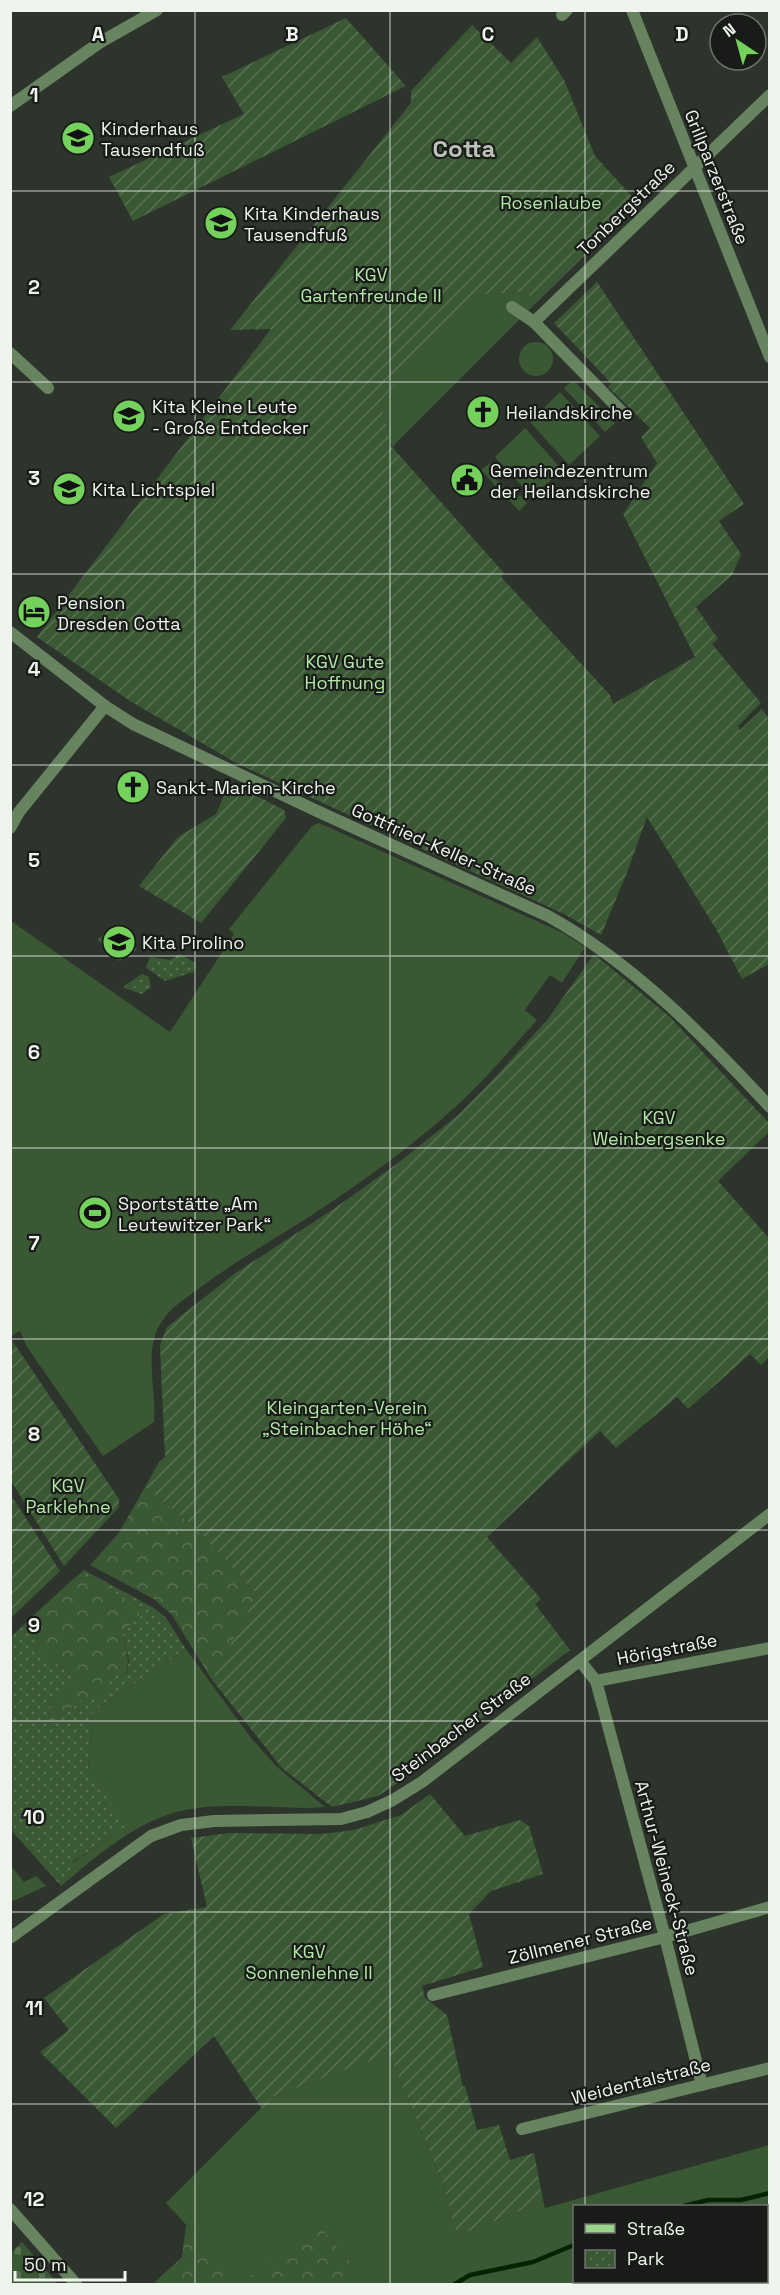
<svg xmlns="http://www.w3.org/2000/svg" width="780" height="2295" font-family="'Space Grotesk',sans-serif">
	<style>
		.grass { fill: #3b5835 }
		.forest { fill: url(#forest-crowns) }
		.cemetery { fill: url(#cemetery-stones) }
		.park { fill: url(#park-dots) }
		.garden { fill: url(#garden-furrows) }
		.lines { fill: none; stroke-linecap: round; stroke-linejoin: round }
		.stream { stroke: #042400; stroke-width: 4.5 }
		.street { stroke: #678360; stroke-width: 12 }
		.primary { stroke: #99d48b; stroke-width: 15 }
		.grid { fill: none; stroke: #eff4ee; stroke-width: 1.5; stroke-opacity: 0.55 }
		.labels { text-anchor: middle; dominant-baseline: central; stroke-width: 4.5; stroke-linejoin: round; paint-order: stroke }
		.poi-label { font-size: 18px; fill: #eff4ee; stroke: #181b17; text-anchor: start }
		.street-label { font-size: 18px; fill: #eff4ee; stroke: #181b17 }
		.park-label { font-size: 18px; fill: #b2e9a5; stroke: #181b17 }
		.district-label { font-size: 24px; font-weight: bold; fill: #bbc3b9; stroke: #181b17 }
		.grid-label { font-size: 20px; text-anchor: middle; font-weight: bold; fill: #eff4ee; stroke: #181b17; stroke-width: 4.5; stroke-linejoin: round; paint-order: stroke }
	</style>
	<defs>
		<pattern id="forest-crowns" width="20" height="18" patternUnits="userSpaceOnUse" patternTransform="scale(1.5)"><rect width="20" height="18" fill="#3b5835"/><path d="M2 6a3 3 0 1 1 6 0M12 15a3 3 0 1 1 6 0" fill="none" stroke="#587153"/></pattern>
		<pattern id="cemetery-stones" width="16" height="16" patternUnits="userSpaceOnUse" patternTransform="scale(1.5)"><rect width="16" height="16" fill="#3b5835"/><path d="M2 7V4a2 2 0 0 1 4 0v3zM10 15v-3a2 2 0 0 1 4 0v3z" fill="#587153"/></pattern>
		<pattern id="park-dots" width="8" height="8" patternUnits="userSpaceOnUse" patternTransform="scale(1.5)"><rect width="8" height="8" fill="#3b5835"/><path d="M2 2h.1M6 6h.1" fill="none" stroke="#587153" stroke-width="1.8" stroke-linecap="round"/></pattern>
		<pattern id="garden-furrows" width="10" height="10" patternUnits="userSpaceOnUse" patternTransform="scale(1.5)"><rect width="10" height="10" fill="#3b5835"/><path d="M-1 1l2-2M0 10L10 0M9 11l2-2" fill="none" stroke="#587153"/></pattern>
	</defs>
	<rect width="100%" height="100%" fill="#2d342c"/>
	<g class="grass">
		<path d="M523,292L538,301L392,447L381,401L448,323L484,294Z"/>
		<circle cx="536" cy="359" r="17"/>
		<path d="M571,382L576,383L615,423L605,432L564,388Z"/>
		<path d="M560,392L600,436L569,465L530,422Z"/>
		<path d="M525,428L562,470L532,497L495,457Z"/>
		<path d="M490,463L497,469L493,476L514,498L520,495L527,503L519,511L481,470Z"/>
		<path d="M319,823L563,933L585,947L562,983L550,975L526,1008L525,1010L537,1020C513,1047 489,1075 463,1100C422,1138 376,1172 330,1203C286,1233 239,1258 197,1290C185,1299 171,1307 163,1320C142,1347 157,1390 154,1422L103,1456L27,1347L20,1331L11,1336V921L170,1032L234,934L229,929L312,826Z"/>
		<path d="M186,1649L251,1738L276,1766L325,1807L309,1808C267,1808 211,1801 170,1814C136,1825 107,1848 80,1870L73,1863L125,1826L88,1769L93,1711Z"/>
		<path d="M11,1866L24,1882L36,1876L46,1886L11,1902Z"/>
		<path d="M389,2054L443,2183L457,2236L535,2205L543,2200L545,2208L769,2145V2238L767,2239L766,2206H574V2282H610L601,2284H369L318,2224L241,2284L166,2203L272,2097Z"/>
	</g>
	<g class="forest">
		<path d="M145,1487L195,1527L257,1594L212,1680L172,1615L154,1599L90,1565L118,1534Z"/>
		<path d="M95,1576L143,1615L122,1633C132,1673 131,1669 104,1700L84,1699L48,1725L52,1702L71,1674L38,1651L36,1613L70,1582Z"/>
		<path d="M318,2224L369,2284H153L182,2257L186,2225L241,2283Z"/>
	</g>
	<path class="cemetery" d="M22,2242L58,2284H11V2253Z"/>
	<g class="park">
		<path d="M108,930L137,949L136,950L119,961L98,940Z"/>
		<path d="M180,954L195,963L196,967L193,972L165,981L146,968L150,957L170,960Z"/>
		<path d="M142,974L149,977L151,987L142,994L124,988V986Z"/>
		<path d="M84,1570L154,1608L166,1618L186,1649L93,1711L88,1769L126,1826L73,1862L80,1870L61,1886L11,1830V1637L36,1613L38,1651L71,1674L74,1682L52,1702L48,1725L84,1699H104L112,1674L127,1673L129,1660L122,1633L142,1615L95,1576L70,1582Z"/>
	</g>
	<g class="garden">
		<path d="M346,18L406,86L133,221L109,177L244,114L222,77Z"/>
		<path d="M472,25L511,63L537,37L564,80L595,156L638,203L538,301L523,292L484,294L448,323L381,401L392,447L504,573L501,577L610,695L613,704L695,657L623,514L657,463L641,437L650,428L608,387L611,383L554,323L597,282L744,504L719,521L741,554L732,575L696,607L718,639L712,644L761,703L738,726L740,730L762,709L769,719L770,771L767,773L770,776L769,964L742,979L716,929L647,817L626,875L601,935L564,914L238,764L130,701L37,637L271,329L230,330L411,103V91Z"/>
		<path d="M230,782L284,810L286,818L201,923L139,886L178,837L216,814Z"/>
		<path d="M594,954L670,1017L769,1123V1132L718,1181L769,1238V1357L761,1365L750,1354L688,1409L677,1397L616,1448L600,1431L487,1537L541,1599L535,1604L570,1650L395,1785L378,1796L332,1807L282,1768L212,1680L257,1594L195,1527L145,1487L159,1462L165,1457L160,1345L167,1327L234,1274L335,1208L398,1163L458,1115L489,1084L547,1020Z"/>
		<path d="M11,1339L119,1499V1507L64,1566L11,1481Z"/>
		<path d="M11,1495L60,1571L11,1618H10Z"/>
		<path d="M430,1794L465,1836L520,1820L529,1826L543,1874L491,1891L469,1914L483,1967L422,1986L425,1998L447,2015L463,2087L465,2086L477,2130L499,2125L510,2160L534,2153L543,2200L535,2205L457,2236L443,2183L389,2054L272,2097L262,2109L214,2036L116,2128L40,2052L69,2030L44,1998L164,1914L207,1907L191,1838L229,1833L322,1834L354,1830L401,1815Z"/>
	</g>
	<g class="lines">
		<g class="stream">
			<path d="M684,2206L708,2200H741L770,2193"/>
			<path d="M455,2284L470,2275L533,2262L574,2245"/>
		</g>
		<g class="street">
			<path d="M632,10L770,357"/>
			<path d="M562,15L567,10"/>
			<path d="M10,106L99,43L157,10"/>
			<path d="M512,307L534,322L625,415"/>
			<path d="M534,322L770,95"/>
			<path d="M10,353L48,388"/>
			<path d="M10,632L105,706L133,724L317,811L548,916C633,963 704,1036 770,1107"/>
			<path d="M10,828L19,812L105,706"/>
			<path d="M580,1661L596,1681L770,1648"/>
			<path d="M596,1681L665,1937L702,2085"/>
			<path d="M10,1938L151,1836L181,1825L214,1821L341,1819L367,1812L393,1800L422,1782L770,1514"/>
			<path d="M433,1995L665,1937L770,1907"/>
			<path d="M522,2129L770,2068"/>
			<path d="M10,2209L76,2284"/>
		</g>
		<g class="primary">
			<path d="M766,2253H770"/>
			<path d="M650,2284L660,2282"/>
			<path d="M762,2284L770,2283"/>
		</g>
	</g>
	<path class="grid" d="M195,10V2284M390,10V2284M585,10V2206M10,191H770M10,382H770M10,574H770M10,765H770M10,956H770M10,1148H770M10,1339H770M10,1530H770M10,1721H770M10,1912H770M10,2104H770M585,2282V2284"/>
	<defs>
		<symbol id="school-disc" viewBox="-11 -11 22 22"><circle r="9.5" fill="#74d25c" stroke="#181b17"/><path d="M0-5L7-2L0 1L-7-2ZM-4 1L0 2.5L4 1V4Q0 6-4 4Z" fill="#111"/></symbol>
		<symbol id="church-disc" viewBox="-11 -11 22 22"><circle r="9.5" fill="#74d25c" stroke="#181b17"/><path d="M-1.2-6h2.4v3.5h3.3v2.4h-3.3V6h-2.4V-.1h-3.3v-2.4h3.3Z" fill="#111"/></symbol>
		<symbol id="civic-disc" viewBox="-11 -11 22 22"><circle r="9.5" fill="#74d25c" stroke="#181b17"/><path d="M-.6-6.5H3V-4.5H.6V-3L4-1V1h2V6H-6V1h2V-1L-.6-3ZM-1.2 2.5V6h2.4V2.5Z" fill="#111"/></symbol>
		<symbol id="hotel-disc" viewBox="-11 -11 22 22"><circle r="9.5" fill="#74d25c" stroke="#181b17"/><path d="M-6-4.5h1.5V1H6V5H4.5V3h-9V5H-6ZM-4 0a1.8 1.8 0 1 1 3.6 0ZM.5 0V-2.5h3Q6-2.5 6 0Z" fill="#111"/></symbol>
		<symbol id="stadium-disc" viewBox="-11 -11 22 22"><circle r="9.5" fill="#74d25c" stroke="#181b17"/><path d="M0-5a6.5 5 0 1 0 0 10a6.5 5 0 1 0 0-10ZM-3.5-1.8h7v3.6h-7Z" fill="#111"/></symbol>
	</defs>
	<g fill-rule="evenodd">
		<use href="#school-disc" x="59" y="119" width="38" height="38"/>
		<use href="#school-disc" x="202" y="204" width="38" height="38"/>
		<use href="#church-disc" x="464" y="393" width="38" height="38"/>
		<use href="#school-disc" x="110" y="397" width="38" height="38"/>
		<use href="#civic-disc" x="448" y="461" width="38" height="38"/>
		<use href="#school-disc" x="50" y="470" width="38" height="38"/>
		<use href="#hotel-disc" x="15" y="593" width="38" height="38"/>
		<use href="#church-disc" x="114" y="768" width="38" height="38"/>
		<use href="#school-disc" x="100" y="923" width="38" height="38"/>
		<use href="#stadium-disc" x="76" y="1194" width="38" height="38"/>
	</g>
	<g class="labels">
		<g class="poi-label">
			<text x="101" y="128">Kinderhaus<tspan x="101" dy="21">Tausendfuß</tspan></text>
			<text x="244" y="213">Kita Kinderhaus<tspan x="244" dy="21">Tausendfuß</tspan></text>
			<text x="152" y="406">Kita Kleine Leute<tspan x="152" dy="21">- Große Entdecker</tspan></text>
			<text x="506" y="412">Heilandskirche</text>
			<text x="490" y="470">Gemeindezentrum<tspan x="490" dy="21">der Heilandskirche</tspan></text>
			<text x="92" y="489">Kita Lichtspiel</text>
			<text x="57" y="602">Pension<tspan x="57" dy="21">Dresden Cotta</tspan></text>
			<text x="156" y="787">Sankt-Marien-Kirche</text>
			<text x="142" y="942">Kita Pirolino</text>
			<text x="118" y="1203">Sportstätte „Am<tspan x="118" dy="21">Leutewitzer Park“</tspan></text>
		</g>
		<g class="street-label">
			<text transform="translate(717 177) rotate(68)">Grillparzerstraße</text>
			<text transform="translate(626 208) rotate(-44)">Tonbergstraße</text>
			<text transform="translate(444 849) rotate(24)">Gottfried-Keller-Straße</text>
			<text transform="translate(667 1649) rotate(-11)">Hörigstraße</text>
			<text transform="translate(461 1727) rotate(-37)">Steinbacher Straße</text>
			<text transform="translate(667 1878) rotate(75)">Arthur-Weineck-Straße</text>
			<text transform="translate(580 1940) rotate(-14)">Zöllmener Straße</text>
			<text transform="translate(641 2081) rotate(-14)">Weidentalstraße</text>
		</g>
		<g class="park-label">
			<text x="551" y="202">Rosenlaube</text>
			<text x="371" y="274">KGV<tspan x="371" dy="21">Gartenfreunde II</tspan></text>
			<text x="345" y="661">KGV Gute<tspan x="345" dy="21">Hoffnung</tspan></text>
			<text x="659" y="1117">KGV<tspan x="659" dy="21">Weinbergsenke</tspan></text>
			<text x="347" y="1407">Kleingarten-Verein<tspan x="347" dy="21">„Steinbacher Höhe“</tspan></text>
			<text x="68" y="1485">KGV<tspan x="68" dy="21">Parklehne</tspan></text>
			<text x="309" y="1951">KGV<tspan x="309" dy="21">Sonnenlehne II</tspan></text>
		</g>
		<g class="district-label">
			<text x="464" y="148">Cotta</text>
		</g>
	</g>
	<g class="grid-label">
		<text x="98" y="41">A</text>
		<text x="292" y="41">B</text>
		<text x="488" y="41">C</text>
		<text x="682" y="41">D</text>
		<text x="34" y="102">1</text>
		<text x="34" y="294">2</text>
		<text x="34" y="485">3</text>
		<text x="34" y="676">4</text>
		<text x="34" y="867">5</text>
		<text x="34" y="1059">6</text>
		<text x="34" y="1250">7</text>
		<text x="34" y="1441">8</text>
		<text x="34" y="1632">9</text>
		<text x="34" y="1824">10</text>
		<text x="34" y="2015">11</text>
		<text x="34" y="2206">12</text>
	</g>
	<rect width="780" height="2295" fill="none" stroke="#eff4ee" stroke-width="24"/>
	<rect x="573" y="2205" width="195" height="78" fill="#181b17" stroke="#6e726d" stroke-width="1.5"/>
	<rect x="585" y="2224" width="30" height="9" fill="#99d48b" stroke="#6e726d" stroke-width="1.5"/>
	<text x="627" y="2235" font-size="18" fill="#eff4ee">Straße</text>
	<rect x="585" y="2250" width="30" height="18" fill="url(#park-dots)" stroke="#6e726d" stroke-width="1.5"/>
	<text x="627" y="2265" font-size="18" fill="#eff4ee">Park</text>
	<g transform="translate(738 42) rotate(324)"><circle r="28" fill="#181b17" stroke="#6e726d" stroke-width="1.5"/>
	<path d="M0-4.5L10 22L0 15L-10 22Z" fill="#74d25c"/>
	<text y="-9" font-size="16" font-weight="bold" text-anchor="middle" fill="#eff4ee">N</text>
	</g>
	<path d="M15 2271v9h110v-9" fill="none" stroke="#eff4ee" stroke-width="3"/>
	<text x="24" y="2271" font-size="18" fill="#eff4ee" stroke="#181b17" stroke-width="4.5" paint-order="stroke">50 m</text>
</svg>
